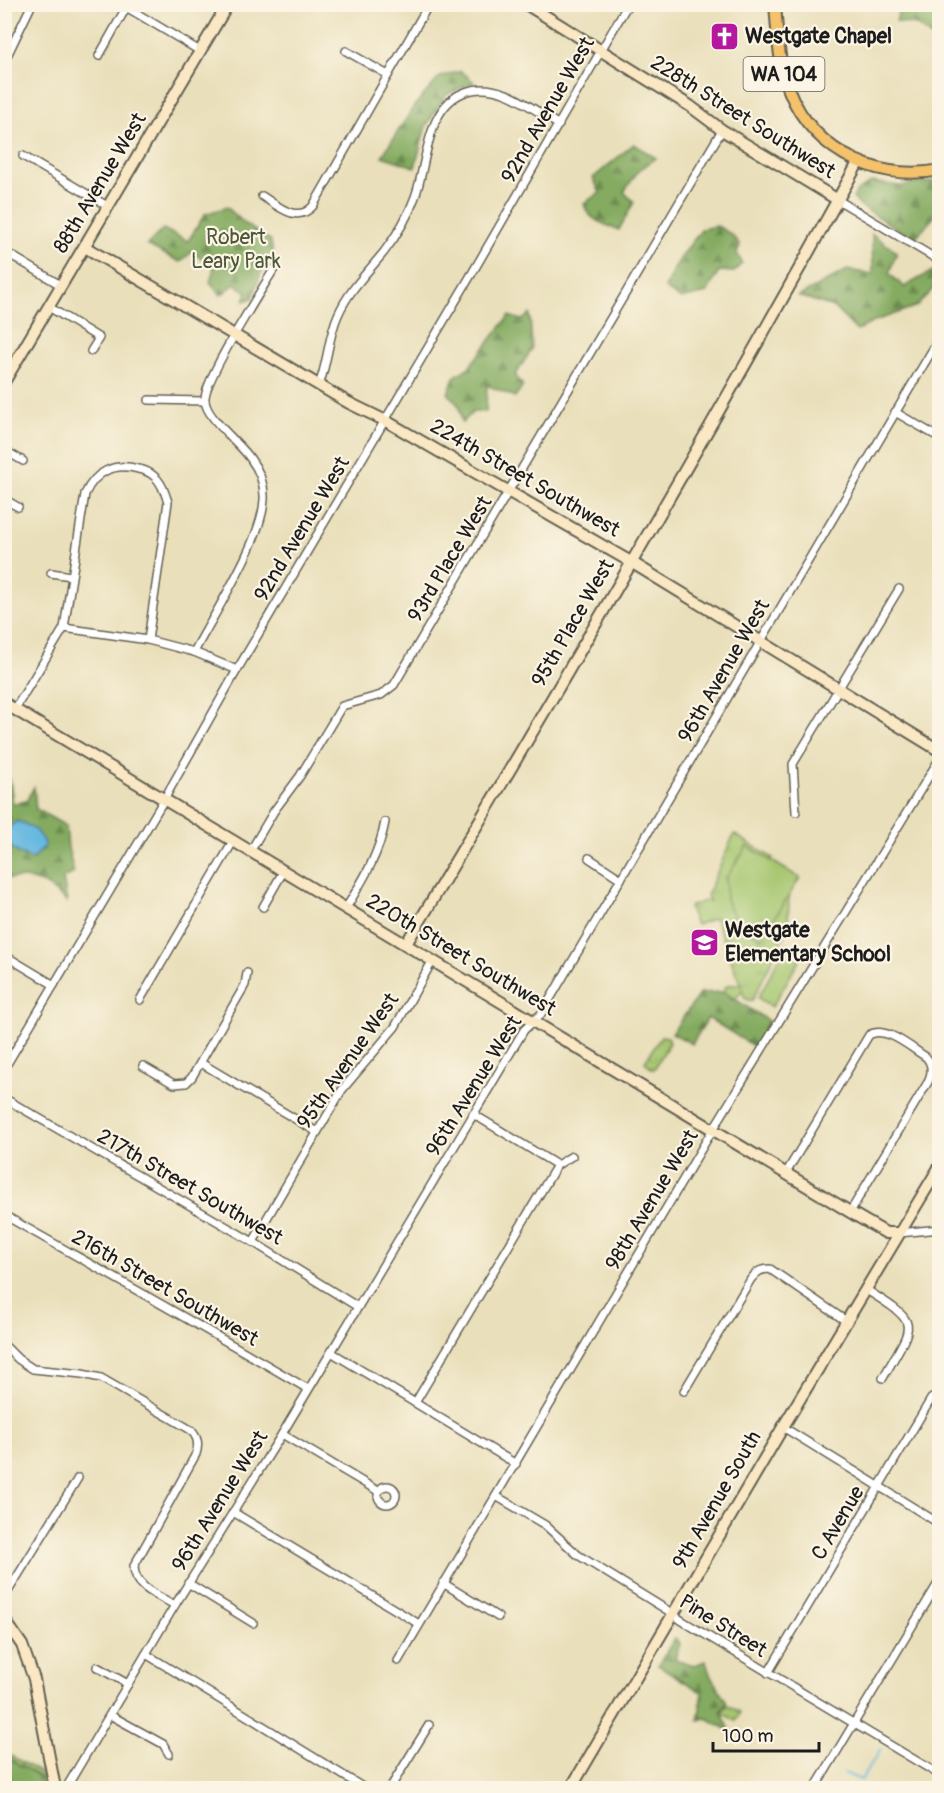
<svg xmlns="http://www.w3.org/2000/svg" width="944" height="1793" font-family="Pangolin,sans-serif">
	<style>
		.grass { fill: url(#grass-tufts); stroke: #607145; stroke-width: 1.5 }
		.forest { fill: url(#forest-firs); stroke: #50643e; stroke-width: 1.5 }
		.pitch { fill: #a5c66e; stroke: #607145; stroke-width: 1.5 }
		.water { fill: #65b8e0; stroke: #406a7e; stroke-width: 1.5 }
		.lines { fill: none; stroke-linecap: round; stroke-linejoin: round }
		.stream { stroke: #65b8e0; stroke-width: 2 }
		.street-casing { stroke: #646053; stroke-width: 10 }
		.secondary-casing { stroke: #646053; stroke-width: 14 }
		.primary-casing { stroke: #646053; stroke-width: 14 }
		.street { stroke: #fff; stroke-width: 7 }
		.secondary { stroke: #fae7c3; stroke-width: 10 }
		.primary { stroke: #f3c26a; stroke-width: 10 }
		.labels { text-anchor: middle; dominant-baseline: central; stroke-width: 4.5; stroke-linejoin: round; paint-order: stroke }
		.shield { fill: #fcf5e5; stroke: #5f5d58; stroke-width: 1.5 }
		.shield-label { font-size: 20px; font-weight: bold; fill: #1c1c1c }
		.poi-label { font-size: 21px; font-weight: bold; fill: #1c1c1c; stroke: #fcf5e5; text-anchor: start }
		.street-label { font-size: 21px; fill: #1c1c1c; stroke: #fcf5e5 }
		.park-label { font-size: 21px; fill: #4c5839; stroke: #fcf5e5 }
	</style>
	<defs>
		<pattern id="grass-tufts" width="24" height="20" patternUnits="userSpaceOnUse" patternTransform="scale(1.5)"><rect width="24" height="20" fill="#a5c66e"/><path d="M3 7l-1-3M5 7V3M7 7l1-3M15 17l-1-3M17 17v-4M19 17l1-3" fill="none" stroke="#8daa5f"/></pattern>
		<pattern id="forest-firs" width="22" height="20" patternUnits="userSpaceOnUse" patternTransform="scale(1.5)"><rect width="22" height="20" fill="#84ab61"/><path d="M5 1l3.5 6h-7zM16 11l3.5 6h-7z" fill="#6b8a4f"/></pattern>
	</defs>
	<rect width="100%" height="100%" fill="#fcf5e5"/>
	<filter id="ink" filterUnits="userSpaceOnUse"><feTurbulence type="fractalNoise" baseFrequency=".0167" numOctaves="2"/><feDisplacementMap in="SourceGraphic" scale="12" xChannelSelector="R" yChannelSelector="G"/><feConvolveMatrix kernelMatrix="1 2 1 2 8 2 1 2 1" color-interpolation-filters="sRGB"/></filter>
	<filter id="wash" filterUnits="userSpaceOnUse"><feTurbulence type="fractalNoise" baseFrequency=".008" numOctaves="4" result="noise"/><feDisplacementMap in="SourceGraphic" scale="24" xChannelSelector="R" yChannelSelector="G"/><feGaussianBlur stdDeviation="1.35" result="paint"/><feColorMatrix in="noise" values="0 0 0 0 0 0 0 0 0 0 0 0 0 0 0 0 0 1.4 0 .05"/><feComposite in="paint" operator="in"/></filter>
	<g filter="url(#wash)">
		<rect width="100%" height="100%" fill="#e9dfba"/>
		<g class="grass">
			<path d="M734,834L773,858L759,883L789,895L788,928L752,1001C744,1000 744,997 742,990L736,999L724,995V989L728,985L738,984L741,986L715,918L696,925L689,908L690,906L707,900L710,903L707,895Z"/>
			<path d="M661,1036L668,1037L670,1042L654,1069H652L645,1062Z"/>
			<path d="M4,1752L41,1773L46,1788H5Z"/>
		</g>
		<g class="forest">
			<path d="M893,5H934L939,8V39L931,37L916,25L896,22L899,9Z"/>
			<path d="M461,71L474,82L446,95L426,126L415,167L382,156L415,105L440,77Z"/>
			<path d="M634,144L656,158L638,171L624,192L634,202L619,230C604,224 587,220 584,203L600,193L593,178Z"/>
			<path d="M939,180V216L937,214L914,239L860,206L853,198L857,191L872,182L900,186Z"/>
			<path d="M227,207L245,224L271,241L274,258L261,273L253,298L244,301L247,292L235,284L221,295L210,282L214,268L192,252L180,262L147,245L163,229L188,241L205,214Z"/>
			<path d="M717,226L731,234L740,245L737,253L742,263L734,272L719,271L707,293L681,299L665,288C673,266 688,247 702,229Z"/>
			<path d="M872,234L897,252L889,273L904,287L936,269L939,278L932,290L917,306L875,321L857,331L833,307L799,296L847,270L873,274Z"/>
			<path d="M530,314L532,349L515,375L523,386L515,397L487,385L486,412H473L462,423L459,406L448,393L454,377L469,367L509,316L522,320Z"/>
			<path d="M4,779H10L13,804L26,801L34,787L36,809L66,826L68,848L74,873L63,878L67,902L45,884L25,878L5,879Z"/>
			<path d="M724,992L770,1022L753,1046L708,1018L692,1044L672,1033L700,993Z"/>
			<path d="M675,1638L680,1644L675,1659L694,1665L706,1661L711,1677L727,1702L721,1711L731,1732L707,1718L698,1720L703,1693L658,1665Z"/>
			<path d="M5,1756L40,1777L43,1788H5Z"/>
		</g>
		<g class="pitch">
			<path d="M747,846L800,878L762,938L738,924L726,900V878Z"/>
			<path d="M787,943L802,956L772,1007L758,998Z"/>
			<path d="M727,1705L740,1712L736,1721L722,1713Z"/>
		</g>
		<path class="water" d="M17,821C31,825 40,832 45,846L33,859C19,855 4,847 5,830Z"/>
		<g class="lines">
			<path class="stream" d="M844,1773L861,1780L881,1749"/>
		</g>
	</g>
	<g filter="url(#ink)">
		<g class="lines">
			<defs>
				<g id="street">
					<path d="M121,4L200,51"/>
					<path d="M346,51L388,75"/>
					<path d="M99,56L127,6"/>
					<path d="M4,62L32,4"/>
					<path d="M23,156L109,207"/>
					<path d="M262,196C278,206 297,224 313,206L429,4"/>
					<path d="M838,200L940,261"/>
					<path d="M4,251L62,286"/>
					<path d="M49,307L99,338L91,351"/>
					<path d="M319,385C328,362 328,337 338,315C349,290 367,273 384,252C397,235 408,217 415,197C428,163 425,104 468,91C501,81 532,109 559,125"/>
					<path d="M149,400L205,401"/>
					<path d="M895,412L940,438"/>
					<path d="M4,450L23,461"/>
					<path d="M4,499L18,507"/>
					<path d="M51,573L71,576"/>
					<path d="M64,628L148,640L194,652L237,670"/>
					<path d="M194,652C214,614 262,540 264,500C265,484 259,470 250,458C239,442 207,419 205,401C202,382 261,291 274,269"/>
					<path d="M15,709L64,628L85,494C95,472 114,462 138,469C144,470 150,472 155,477C162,483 165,493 168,502L148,640"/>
					<path d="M796,812L793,764L899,589"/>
					<path d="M251,850L274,811L300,776L342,706L381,695L394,685L722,130"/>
					<path d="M589,858L621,879"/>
					<path d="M263,907L284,870"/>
					<path d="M346,908C363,880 379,855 385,822"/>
					<path d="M4,955L54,985"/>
					<path d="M140,1000L234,840"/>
					<path d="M201,1063L317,1132"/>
					<path d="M143,1066L174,1084L186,1083L192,1077L245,985L247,973"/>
					<path d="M4,1069L162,803L237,670L474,270L628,4"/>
					<path d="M4,1098L253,1242L358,1307"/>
					<path d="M473,1114L557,1165"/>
					<path d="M786,1173L869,1035C886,1025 911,1048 926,1057C933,1065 932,1073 928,1082L850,1212"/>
					<path d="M4,1215C106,1273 208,1330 308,1389"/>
					<path d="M899,1233L940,1229"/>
					<path d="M253,1242L342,1090L395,1027L433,960"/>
					<path d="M865,1289C923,1325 914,1322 883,1378"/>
					<path d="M4,1345L18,1359L33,1369L82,1374L101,1378L191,1430C198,1438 199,1444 196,1454L134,1566C134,1588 159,1596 175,1605"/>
					<path d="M331,1352L516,1464"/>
					<path d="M684,1391L751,1279C757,1272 760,1269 770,1269L846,1321"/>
					<path d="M415,1403L557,1165L572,1156"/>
					<path d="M783,1427L940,1524"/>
					<path d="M282,1434L378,1491"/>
					<circle cx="387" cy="1495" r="9"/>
					<path d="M496,1496L545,1525L578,1555L667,1610L681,1620L940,1775"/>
					<path d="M233,1512L419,1624"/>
					<path d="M188,1583L253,1623"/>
					<path d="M443,1583L498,1617"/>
					<path d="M4,1598L78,1478"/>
					<path d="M146,1654L364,1788"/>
					<path d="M398,1661L709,1136L940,758"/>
					<path d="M97,1667L128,1684"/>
					<path d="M768,1673L931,1399L940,1393"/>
					<path d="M110,1715L163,1744L169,1754"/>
					<path d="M66,1788L175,1605L282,1434L524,1030L541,1014L553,994L940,337"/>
					<path d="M390,1788L429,1725"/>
					<path d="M815,1788L940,1580"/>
				</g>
				<g id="secondary">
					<path d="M526,4L690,106L722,130L838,200"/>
					<path d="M85,247L349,403L386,421L631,562L940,751"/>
					<path d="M4,382L228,4"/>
					<path d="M4,703L855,1215L886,1233H899"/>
					<path d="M406,944C561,686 713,426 858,163"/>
					<path d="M4,1619L22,1645L34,1679L55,1788"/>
					<path d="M571,1788L783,1427L940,1166"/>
				</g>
				<path id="primary" d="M775,4C777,29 778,54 785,78C803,145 873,184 940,170"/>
			</defs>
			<use href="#street" class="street-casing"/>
			<use href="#secondary" class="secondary-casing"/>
			<use href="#primary" class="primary-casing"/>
			<use href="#street" class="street"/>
			<use href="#secondary" class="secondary"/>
			<use href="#primary" class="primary"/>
		</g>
	</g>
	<defs>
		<symbol id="church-square" viewBox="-11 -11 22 22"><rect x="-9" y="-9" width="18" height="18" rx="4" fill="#b5179e" stroke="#fcf5e5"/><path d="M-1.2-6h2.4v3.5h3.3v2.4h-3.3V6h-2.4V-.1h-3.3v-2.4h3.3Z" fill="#fff"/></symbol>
		<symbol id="school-square" viewBox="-11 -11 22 22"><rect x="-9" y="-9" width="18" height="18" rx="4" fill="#b5179e" stroke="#fcf5e5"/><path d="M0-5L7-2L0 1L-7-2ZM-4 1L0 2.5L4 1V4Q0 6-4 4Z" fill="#fff"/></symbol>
	</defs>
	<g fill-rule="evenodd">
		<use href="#church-square" x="708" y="20" width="33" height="33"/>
		<use href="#school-square" x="688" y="926" width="33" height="33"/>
	</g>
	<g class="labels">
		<rect class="shield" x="743.5" y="57" width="81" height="34" rx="4.5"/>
		<g class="shield-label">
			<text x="784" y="74">WA 104</text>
		</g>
		<g class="poi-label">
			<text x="745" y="36">Westgate Chapel</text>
			<text x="725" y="930">Westgate<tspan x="725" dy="24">Elementary School</tspan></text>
		</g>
		<g class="street-label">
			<text transform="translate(548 110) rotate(-60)">92nd Avenue West</text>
			<text transform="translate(743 117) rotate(32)">228th Street Southwest</text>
			<text transform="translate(100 183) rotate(-59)">88th Avenue West</text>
			<text transform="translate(525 478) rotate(30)">224th Street Southwest</text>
			<text transform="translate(302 529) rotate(-59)">92nd Avenue West</text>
			<text transform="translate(450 559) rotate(-59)">93rd Place West</text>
			<text transform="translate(573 623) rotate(-60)">95th Place West</text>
			<text transform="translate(724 671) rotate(-60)">96th Avenue West</text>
			<text transform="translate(461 955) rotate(31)">220th Street Southwest</text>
			<text transform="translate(348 1061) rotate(-55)">95th Avenue West</text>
			<text transform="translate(474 1086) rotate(-58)">96th Avenue West</text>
			<text transform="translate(190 1187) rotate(30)">217th Street Southwest</text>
			<text transform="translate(652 1200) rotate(-59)">98th Avenue West</text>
			<text transform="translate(165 1288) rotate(30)">216th Street Southwest</text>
			<text transform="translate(717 1500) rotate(-60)">9th Avenue South</text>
			<text transform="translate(220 1501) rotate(-58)">96th Avenue West</text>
			<text transform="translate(838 1523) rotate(-59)">C Avenue</text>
			<text transform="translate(723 1626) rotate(32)">Pine Street</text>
		</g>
		<g class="park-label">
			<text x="236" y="237">Robert<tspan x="236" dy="24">Leary Park</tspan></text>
		</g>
	</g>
	<rect width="944" height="1793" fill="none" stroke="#fcf5e5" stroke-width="24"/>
	<path d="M713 1742v9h106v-9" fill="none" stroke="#1c1c1c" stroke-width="3"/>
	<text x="722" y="1742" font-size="18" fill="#1c1c1c" stroke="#fcf5e5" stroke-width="4.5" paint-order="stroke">100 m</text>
</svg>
